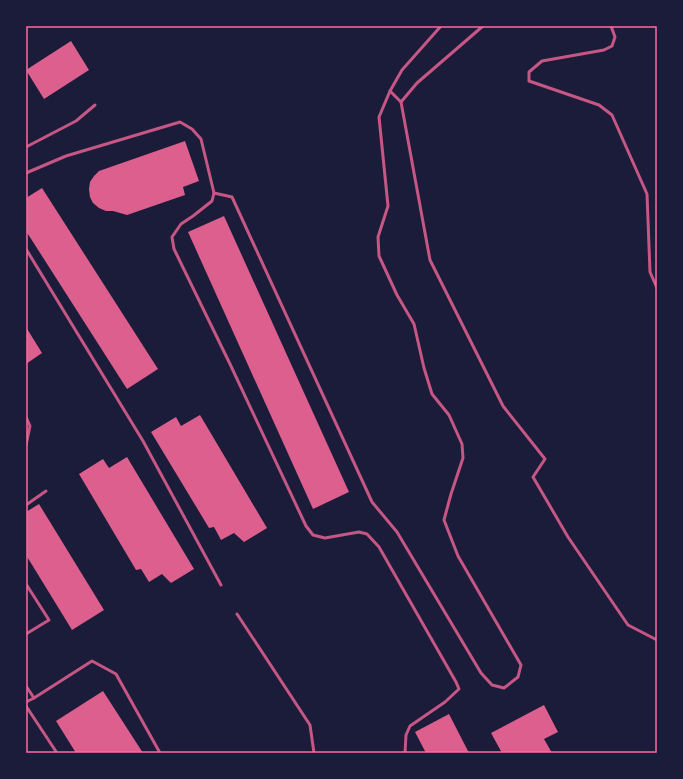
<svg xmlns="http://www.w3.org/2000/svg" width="683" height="779" font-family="Rubik,sans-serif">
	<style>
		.building { fill: #dd5f8e }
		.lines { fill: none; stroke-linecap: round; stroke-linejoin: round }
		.service { stroke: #c65784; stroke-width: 3 }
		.neatline { fill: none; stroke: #ff6b9d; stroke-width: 1.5 }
	</style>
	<rect width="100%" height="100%" fill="#1b1b3a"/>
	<g class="building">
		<path d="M71,41L89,70L44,99L26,70Z"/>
		<path d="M185,141L199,181L183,187L185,195L127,215L113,211H106L99,208L93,203L90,197L89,189L90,182L94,176L99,171Z"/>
		<path d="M42,188L158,369L127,389L26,231V198Z"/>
		<path d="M224,216L349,492L313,509L188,232Z"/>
		<path d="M26,327L42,353L26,364Z"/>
		<path d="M200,415L267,528L244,542L234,533L221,540L214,527L209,528L151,432L176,417L181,426Z"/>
		<path d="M127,457L194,569L171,583L162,574L149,582L141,569L136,570L79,474L103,459L109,468Z"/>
		<path d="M39,504L104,610L72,630L26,555V512Z"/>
		<path d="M103,691L143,753H76L56,721Z"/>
		<path d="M544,705L558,732L544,739L552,753H502L491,733Z"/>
		<path d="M449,714L469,753H426L415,732Z"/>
	</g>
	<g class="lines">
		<g class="service">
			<path d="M483,26L417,83L401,102L430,260L503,406L545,459L533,477L568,537L628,625L657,640"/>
			<path d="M611,26L615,37L612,46L604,50L542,61L529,72V81L599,105L612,115L647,194L650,272L657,288"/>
			<path d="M390,91L401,102"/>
			<path d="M26,147L76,121L95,105"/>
			<path d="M26,173L66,156L180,122L192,129L201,139L214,193L212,201L193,216L181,224L172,237L174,249L230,364L306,526L313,535L325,538L359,532L367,534L379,547L456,682L459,689L445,702L410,726L406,735L405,753"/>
			<path d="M214,193L232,197L372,502L397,532L481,673L492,685L504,688L518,677L521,665L458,556L444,520L451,494L463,458L462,444L449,415L432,394L424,368L414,324L397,295L379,256L378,237L388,206L379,117L390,91L402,70L441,26"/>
			<path d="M26,249L143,441L221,585"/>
			<path d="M26,417L30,426L26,445"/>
			<path d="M26,505L46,491"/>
			<path d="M26,584L49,620L26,634"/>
			<path d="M237,614L310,725L314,753"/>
			<path d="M26,686L34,698L92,661L116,674L160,753"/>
			<path d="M26,702L34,698"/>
			<path d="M26,706L57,753"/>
		</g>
	</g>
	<rect width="683" height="779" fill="none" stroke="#1b1b3a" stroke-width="54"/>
	<rect x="27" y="27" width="629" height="725" class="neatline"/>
</svg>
